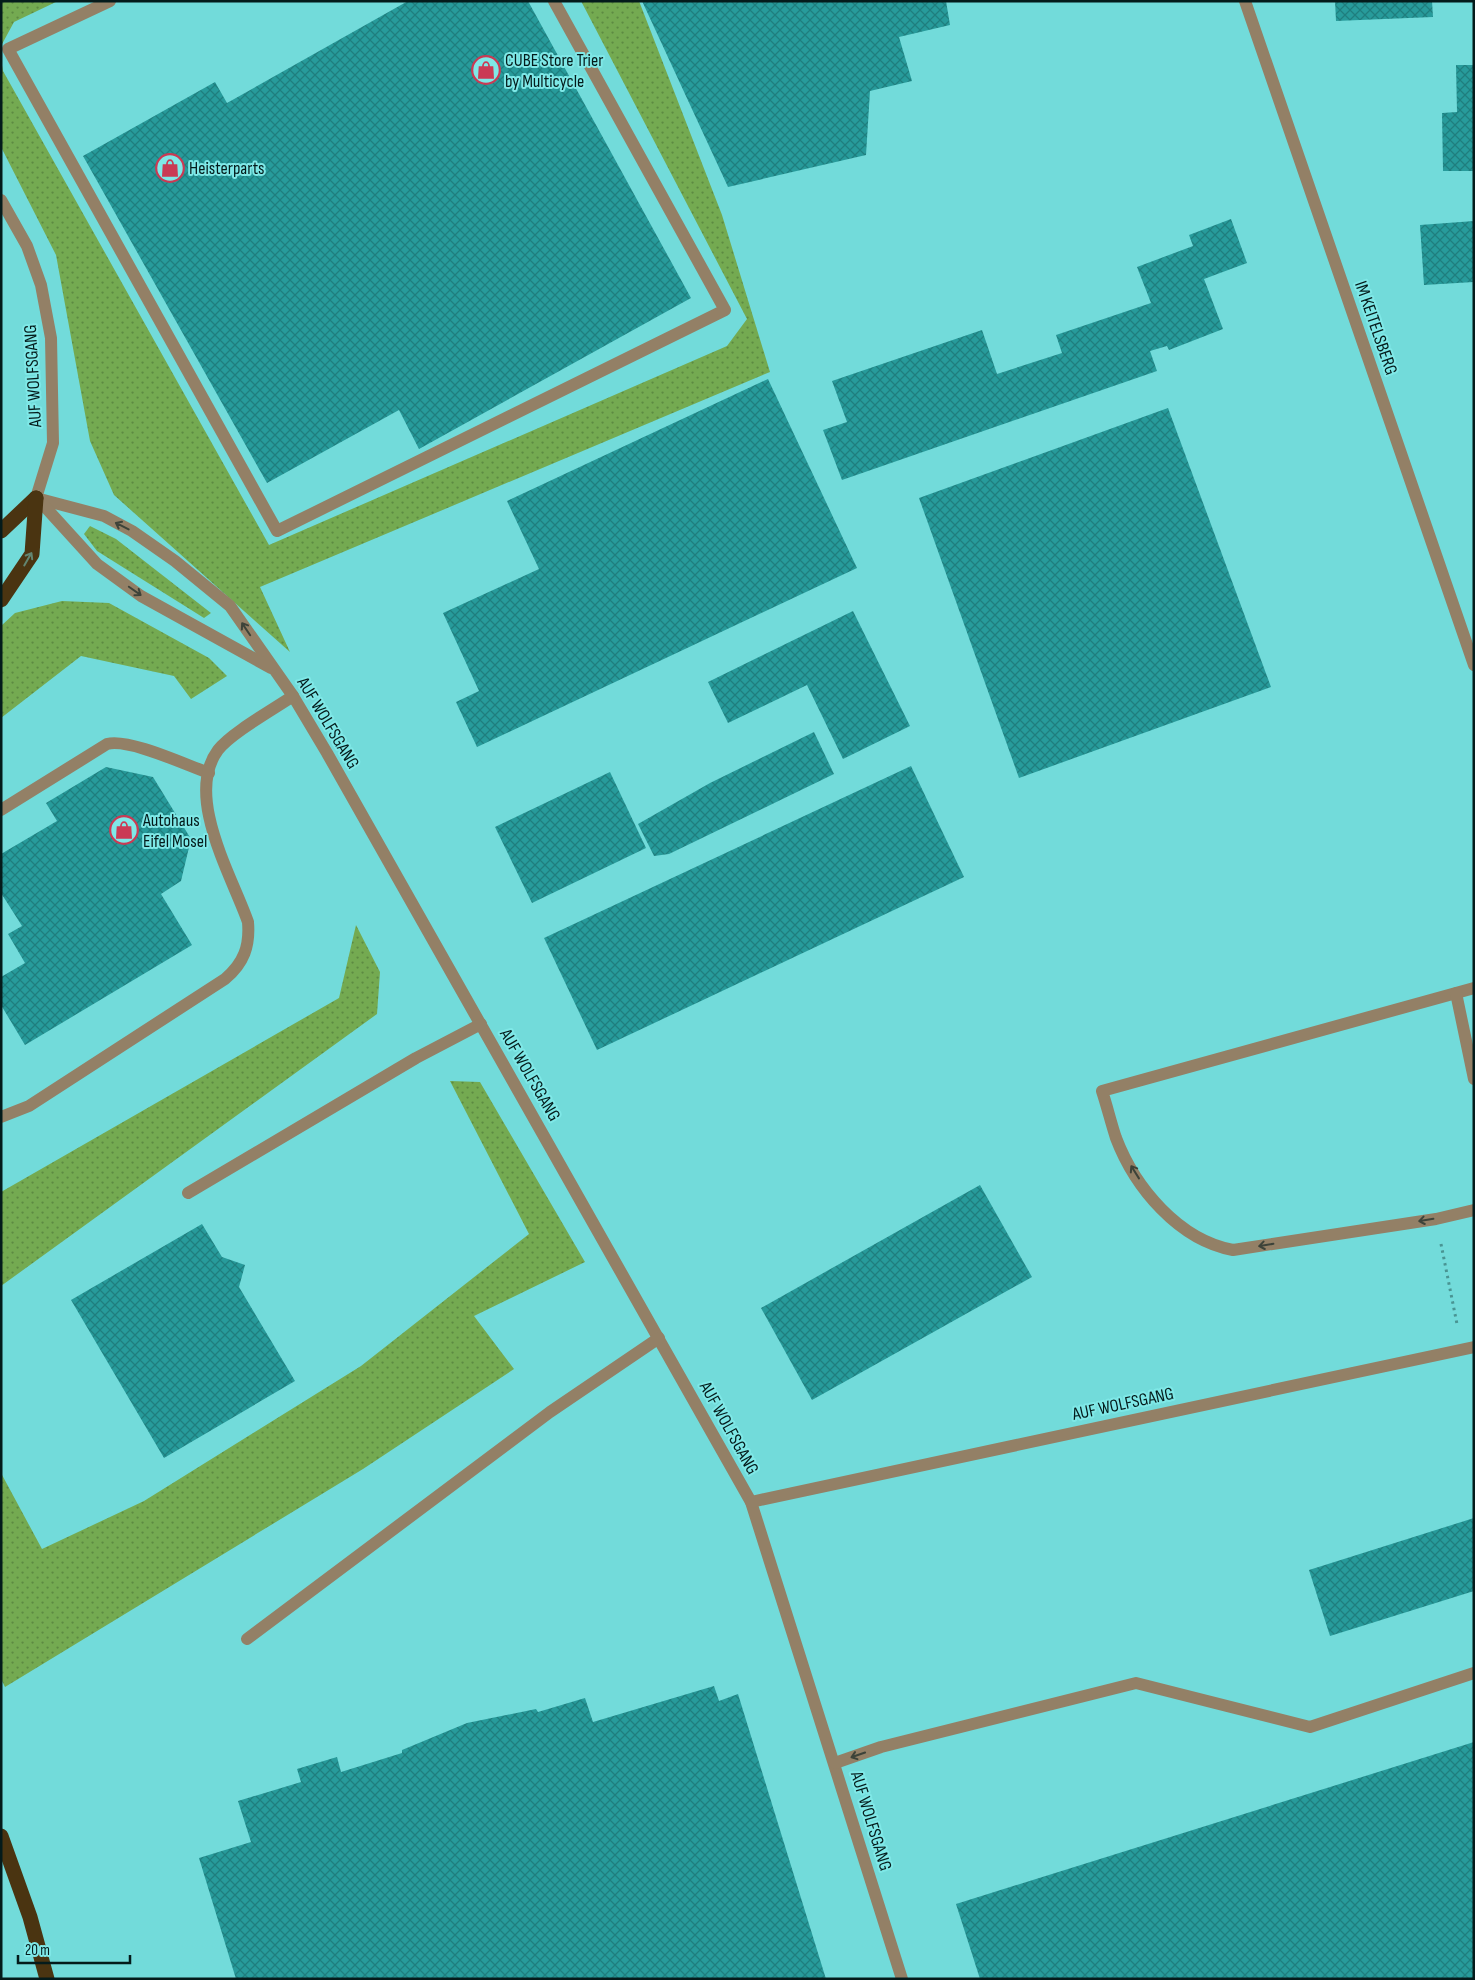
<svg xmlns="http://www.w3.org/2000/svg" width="1475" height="1980" font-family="'Sofia Sans Condensed',sans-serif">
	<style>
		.grass { fill: url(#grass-dots) }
		.building { fill: url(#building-cross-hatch) }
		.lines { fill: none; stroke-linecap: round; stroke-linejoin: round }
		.path { stroke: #499493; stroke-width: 3; stroke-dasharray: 2.5 4; stroke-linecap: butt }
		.minor { stroke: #938066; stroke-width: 12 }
		.highway { stroke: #4a3411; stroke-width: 15 }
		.oneway { stroke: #3d4339 }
		.oneway2 { stroke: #628571 }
		.labels { text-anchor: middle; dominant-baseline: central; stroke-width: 4; stroke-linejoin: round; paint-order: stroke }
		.poi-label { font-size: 18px; fill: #041b1b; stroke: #7fe8e7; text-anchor: start }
		.street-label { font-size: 18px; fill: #041b1b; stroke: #7fe8e7 }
	</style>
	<defs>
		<pattern id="grass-dots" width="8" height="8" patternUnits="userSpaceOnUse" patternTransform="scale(1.25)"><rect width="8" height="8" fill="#74aa51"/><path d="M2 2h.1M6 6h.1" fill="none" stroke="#5d8a42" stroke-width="1.8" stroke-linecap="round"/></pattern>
		<pattern id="building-cross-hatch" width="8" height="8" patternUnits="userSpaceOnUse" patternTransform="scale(1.25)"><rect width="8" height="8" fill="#279b9b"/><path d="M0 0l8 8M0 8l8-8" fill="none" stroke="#1f7e7e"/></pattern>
	</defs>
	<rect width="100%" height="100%" fill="#72dbda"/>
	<g class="grass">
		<path d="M1,1H58L14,22L1,46Z"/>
		<path d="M581,1H639L722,215L770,372L260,587L290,652L114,495L90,441L56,255L1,147V60L3,71L269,545L727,346L747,319Z"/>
		<path d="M90,526L116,539L211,613L204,618L97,551L84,534Z"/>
		<path d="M62,601L109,603L209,658L227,676L191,699L174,676L81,656L1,718V626L15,613Z"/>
		<path d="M356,925L380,972L377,1014L1,1286V1192L339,998Z"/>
		<path d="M450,1081L480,1082L585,1262L474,1316L514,1369L363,1469L5,1687L1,1679V1473L42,1549L144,1501L361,1366L529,1234Z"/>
	</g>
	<g class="building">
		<path d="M408,1H528L691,298L419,449L399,410L267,483L83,156L215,82L227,103Z"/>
		<path d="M642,1H946L950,25L899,37L912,81L870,91L866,155L728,187Z"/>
		<path d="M1335,1H1432L1433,17L1336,21Z"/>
		<path d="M1456,65H1474V171H1443L1442,113L1457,112Z"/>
		<path d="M1231,219L1247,263L1204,279L1223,329L1169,350L1167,346L1150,351L1157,371L842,480L823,430L847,422L832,381L982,330L997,374L1062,353L1056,335L1151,303L1137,267L1193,246L1189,235Z"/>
		<path d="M1474,221V282L1424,285L1420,225Z"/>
		<path d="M768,379L857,568L477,747L456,702L479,691L443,613L539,569L507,501Z"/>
		<path d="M1168,408L1271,687L1019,778L919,498Z"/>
		<path d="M853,611L910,726L843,759L807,685L728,723L708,682Z"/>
		<path d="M814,732L834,774L669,854L654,856L638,824L710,783Z"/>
		<path d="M911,766L964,877L597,1050L544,938Z"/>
		<path d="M106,767L153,777L191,839L181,881L161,894L192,945L25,1045L1,1005V977L25,963L8,934L22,926L1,893V854L57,821L46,803Z"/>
		<path d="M610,772L646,848L532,903L495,827Z"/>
		<path d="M980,1185L1032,1277L812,1400L761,1308Z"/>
		<path d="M202,1224L222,1257L245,1265L239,1287L295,1381L164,1458L71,1300Z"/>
		<path d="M1474,1518V1591L1330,1636L1309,1570Z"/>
		<path d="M714,1686L719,1701L738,1694L826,1979H236L199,1858L251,1842L238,1801L301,1782L297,1769L337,1757L341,1772L402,1753V1750L467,1723L536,1709L538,1712L585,1698L593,1722Z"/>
		<path d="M1474,1742V1979H980L956,1904Z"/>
	</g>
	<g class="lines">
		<path class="path" d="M1441,1244L1457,1324"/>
		<g class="minor">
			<path d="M110,1L8,49L277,531L725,310L554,1"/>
			<path d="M1245,1L1474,665"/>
			<path d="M1,200L27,246L41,285L51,338L53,443L36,498"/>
			<path d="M36,498L104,516L132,531L175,561L230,606L293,696L327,753L751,1502L902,1979"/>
			<path d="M37,498L97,564L141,596L271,668"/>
			<path d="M1,810L107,744C129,738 186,765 209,773"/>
			<path d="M1474,988L1102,1091C1107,1106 1111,1123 1116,1138C1135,1188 1179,1240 1233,1250L1436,1219L1474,1210"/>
			<path d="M1456,993L1474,1079"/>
			<path d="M1,1117L29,1106L225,979C244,963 250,946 248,922C232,876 184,796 218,750C231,733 274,709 293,696"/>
			<path d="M188,1193L416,1058L481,1024"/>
			<path d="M751,1502L1474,1347"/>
			<path d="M247,1639L550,1412L659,1338"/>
			<path d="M835,1763L881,1747L1136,1683L1310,1727L1474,1673"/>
		</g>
		<g class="highway">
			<path d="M1,531L36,498"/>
			<path d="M1,600L32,554L36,498"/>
			<path d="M1,1836L30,1917L47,1979"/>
		</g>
	</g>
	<defs><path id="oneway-shaft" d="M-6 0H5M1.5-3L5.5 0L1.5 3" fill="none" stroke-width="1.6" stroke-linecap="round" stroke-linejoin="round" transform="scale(1.25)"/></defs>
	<g class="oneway">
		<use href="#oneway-shaft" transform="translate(122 526) rotate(-153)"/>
		<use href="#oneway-shaft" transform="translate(135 591) rotate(35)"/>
		<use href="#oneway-shaft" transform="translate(246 629) rotate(-124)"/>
		<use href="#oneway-shaft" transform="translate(1135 1172) rotate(-122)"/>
		<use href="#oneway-shaft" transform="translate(1426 1220) rotate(171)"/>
		<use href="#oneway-shaft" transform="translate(1266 1245) rotate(171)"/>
		<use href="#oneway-shaft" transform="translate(858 1755) rotate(161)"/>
	</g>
	<use class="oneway2" href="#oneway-shaft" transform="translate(28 559) rotate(-60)"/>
	<defs>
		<symbol id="shop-ring" viewBox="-11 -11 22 22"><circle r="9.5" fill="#7fe8e7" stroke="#ca3a54" stroke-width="1.5"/><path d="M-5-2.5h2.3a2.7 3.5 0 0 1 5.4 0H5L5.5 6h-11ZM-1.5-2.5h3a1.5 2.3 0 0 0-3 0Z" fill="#ca3a54"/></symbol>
	</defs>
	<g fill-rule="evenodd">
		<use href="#shop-ring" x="470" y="54" width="32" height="32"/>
		<use href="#shop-ring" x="154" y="152" width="32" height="32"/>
		<use href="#shop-ring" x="108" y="814" width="32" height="32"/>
	</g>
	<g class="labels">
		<g class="poi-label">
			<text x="505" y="60">CUBE Store Trier<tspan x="505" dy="21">by Multicycle</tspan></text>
			<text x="189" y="168">Heisterparts</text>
			<text x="143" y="820">Autohaus<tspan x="143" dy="21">Eifel Mosel</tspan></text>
		</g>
		<g class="street-label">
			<text transform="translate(1376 328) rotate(71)">IM KEITELSBERG</text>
			<text transform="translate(33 376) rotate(-93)">AUF WOLFSGANG</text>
			<text transform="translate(328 723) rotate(59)">AUF WOLFSGANG</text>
			<text transform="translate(530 1075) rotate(60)">AUF WOLFSGANG</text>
			<text transform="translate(1123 1404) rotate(-12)">AUF WOLFSGANG</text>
			<text transform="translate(729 1428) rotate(61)">AUF WOLFSGANG</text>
			<text transform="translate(871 1821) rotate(73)">AUF WOLFSGANG</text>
		</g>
	</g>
	<rect width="1475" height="1980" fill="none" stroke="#041b1b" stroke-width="5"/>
	<path d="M18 1955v8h112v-8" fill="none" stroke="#041b1b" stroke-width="2.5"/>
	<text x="25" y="1955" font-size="15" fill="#041b1b" stroke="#7fe8e7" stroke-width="4" paint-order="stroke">20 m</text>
</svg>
